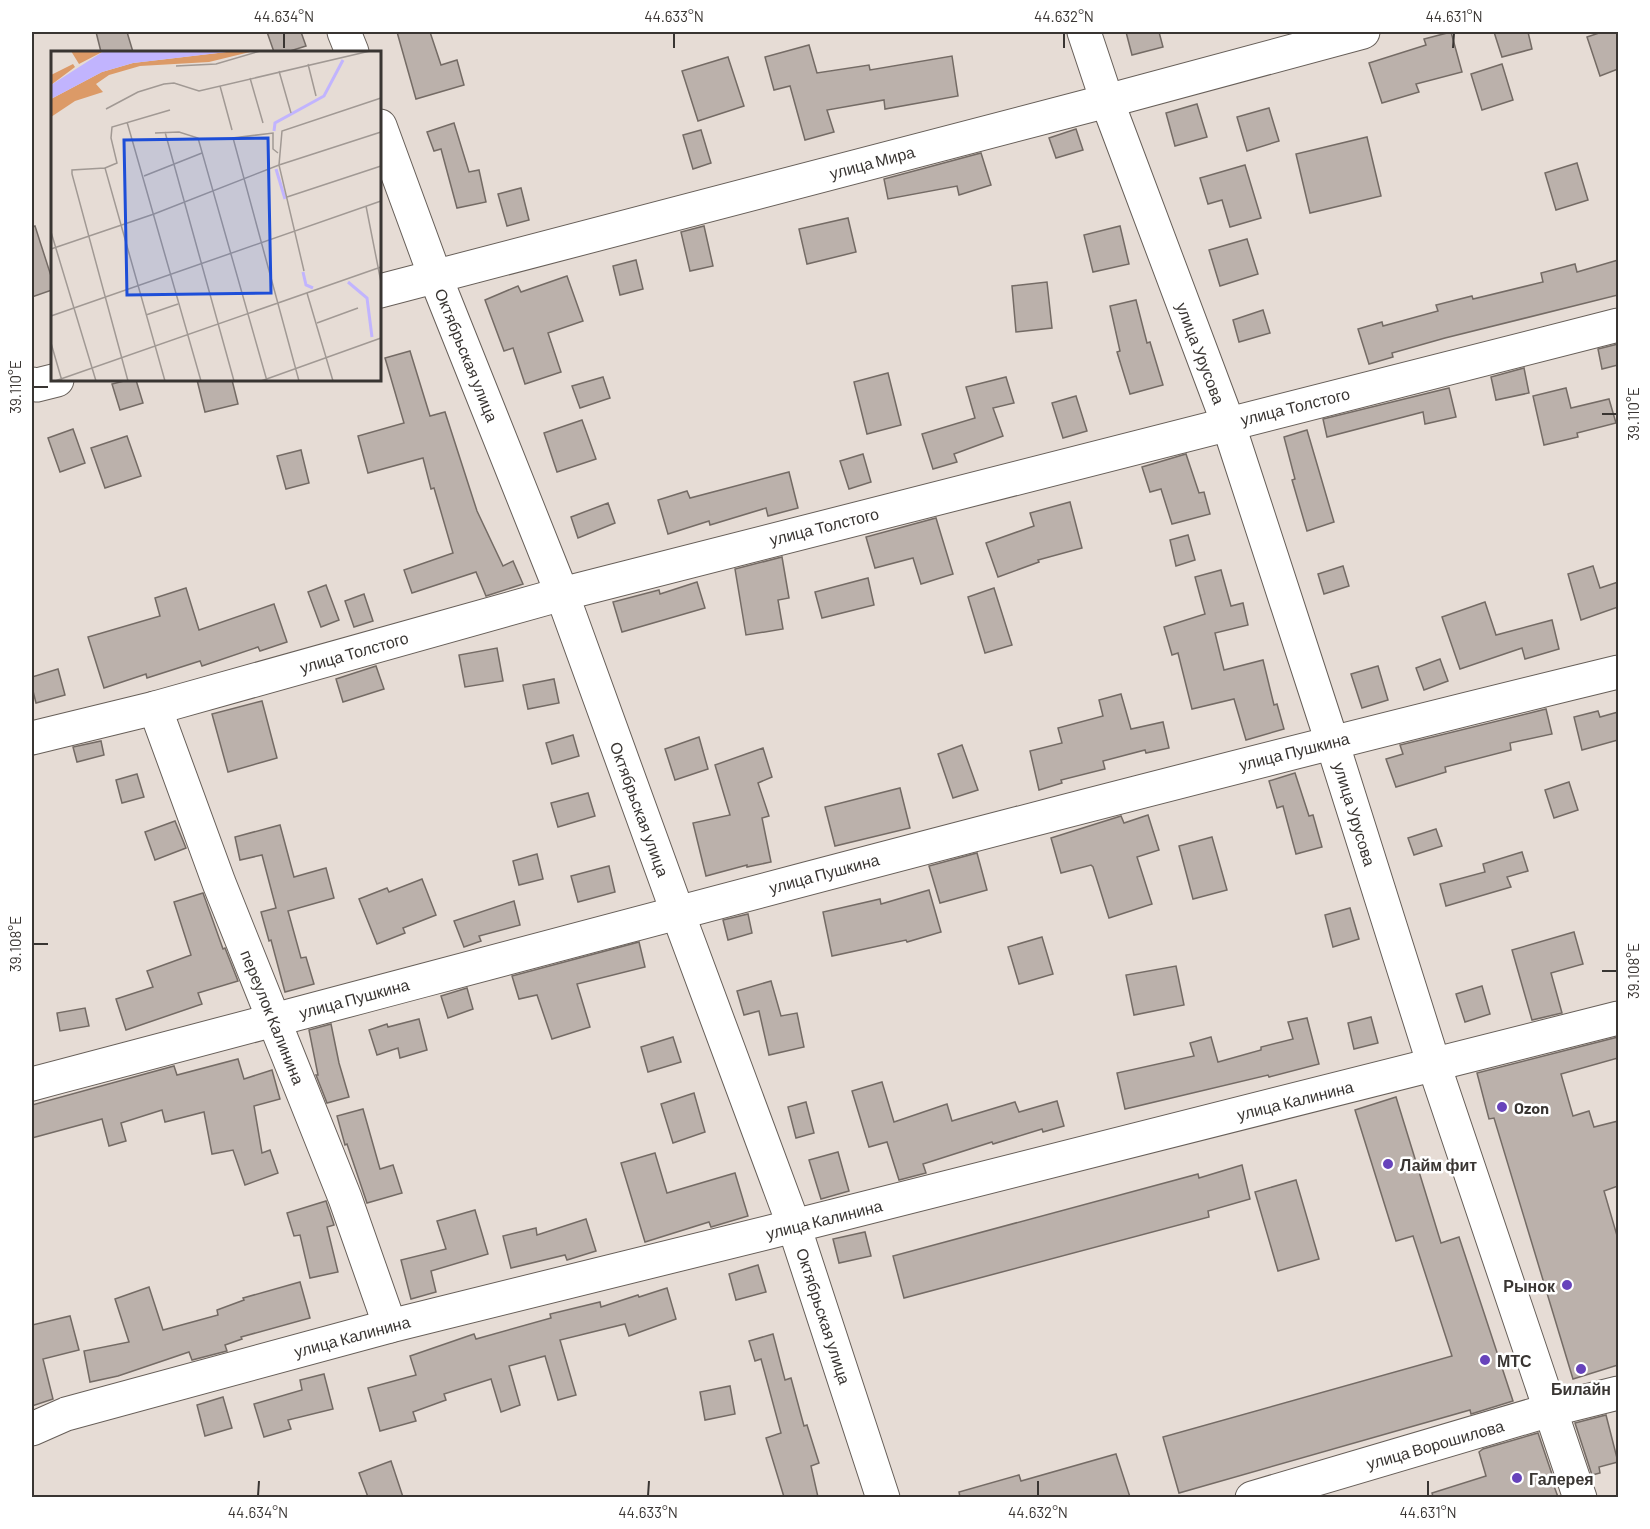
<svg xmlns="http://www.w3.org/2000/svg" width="1650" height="1529" font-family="Barlow,sans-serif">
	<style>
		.building { fill: #bbb1ab; stroke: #746b65; stroke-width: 1.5 }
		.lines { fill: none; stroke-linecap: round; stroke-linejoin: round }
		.minor-casing { stroke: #675f59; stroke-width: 35 }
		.minor { stroke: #fff; stroke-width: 33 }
		.ticks { fill: none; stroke: #393532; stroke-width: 2 }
		.poi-dot { fill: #6743bb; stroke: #fff; stroke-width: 2 }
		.labels { text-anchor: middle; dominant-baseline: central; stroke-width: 5; stroke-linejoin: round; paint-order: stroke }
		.street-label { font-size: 16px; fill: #393532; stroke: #fff }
		.poi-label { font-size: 16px; font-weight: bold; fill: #393532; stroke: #fff; text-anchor: start }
		.inset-river { fill: none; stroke: #c1b4fe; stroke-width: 3 }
		.inset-road { fill: none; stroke: #a19994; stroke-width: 1.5 }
		.view { fill: #1d4ed8; fill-opacity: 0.15; stroke: #1d4ed8; stroke-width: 3 }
		.inset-edge { fill: none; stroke: #393532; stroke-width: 3 }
		.neatline { fill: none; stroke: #393532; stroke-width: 2 }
		.ticks-label { font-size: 15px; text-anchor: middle; fill: #393532 }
	</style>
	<rect width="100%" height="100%" fill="#e6dcd5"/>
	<g class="building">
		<path d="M96,32H127L133,52H101Z"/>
		<path d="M267,32H301L306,46L287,52H274Z"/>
		<path d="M397,32H430L441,65L457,60L464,85L416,99Z"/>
		<path d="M1126,32H1159L1163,47L1132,55Z"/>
		<path d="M1451,32L1462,72L1416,84L1419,92L1382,103L1369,63L1426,45L1424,39Z"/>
		<path d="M1494,32H1528L1532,49L1502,57Z"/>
		<path d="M1602,32H1618V69L1600,76L1587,37Z"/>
		<path d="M809,45L817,73L869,65L870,70L952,56L958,96L885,109L884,100L827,110L834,132L805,140L790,86L774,90L765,57Z"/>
		<path d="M728,57L744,106L698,121L682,71Z"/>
		<path d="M1502,64L1513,100L1482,110L1471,74Z"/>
		<path d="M1197,104L1207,137L1175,146L1166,113Z"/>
		<path d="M1269,108L1279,141L1247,151L1237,117Z"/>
		<path d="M454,123L469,172L479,170L486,202L457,208L441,149L434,151L427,132Z"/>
		<path d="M1076,129L1083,150L1056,158L1049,138Z"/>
		<path d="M701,130L711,163L693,169L683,135Z"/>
		<path d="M1367,137L1381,196L1310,213L1296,154Z"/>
		<path d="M981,153L991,185L959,195L957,186L888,199L884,179Z"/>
		<path d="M1577,163L1588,200L1556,210L1545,173Z"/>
		<path d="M1245,165L1261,218L1230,227L1222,200L1208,204L1200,178Z"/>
		<path d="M521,188L529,220L507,226L498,194Z"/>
		<path d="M848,218L856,252L807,264L799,229Z"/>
		<path d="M35,226L52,279V290L32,297V227Z"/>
		<path d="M704,226L713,266L690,271L681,232Z"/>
		<path d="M1120,226L1129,264L1093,272L1084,235Z"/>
		<path d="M1247,239L1258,274L1220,286L1209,250Z"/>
		<path d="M636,260L643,289L620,295L613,266Z"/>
		<path d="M1618,260V295L1445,338L1392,353L1393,357L1369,364L1358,329L1382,322L1383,326L1438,311L1436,305L1472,296L1473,299L1543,282L1541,273L1575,264L1577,272Z"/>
		<path d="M567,276L583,321L548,333L561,372L525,384L513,348L504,351L485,300L518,286L521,292Z"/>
		<path d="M1047,282L1052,328L1016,332L1012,286Z"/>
		<path d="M1136,300L1147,343L1150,342L1163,385L1130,394L1117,352L1120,351L1110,306Z"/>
		<path d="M1263,310L1270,333L1239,342L1233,320Z"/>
		<path d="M1618,344V365L1602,369L1598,349Z"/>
		<path d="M410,351L430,416L445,412L477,511L503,566L513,561L523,584L486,596L476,572L412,593L404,570L453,553L434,488L431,489L423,458L368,473L358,436L404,423L385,358Z"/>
		<path d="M1524,368L1529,393L1496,400L1491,377Z"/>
		<path d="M888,373L901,425L867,434L854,382Z"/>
		<path d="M603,377L610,398L580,408L572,386Z"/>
		<path d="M1006,377L1014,403L993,408L1003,436L954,454L957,462L933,469L922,434L975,418L966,387Z"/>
		<path d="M128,380H136L143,403L120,410L112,384Z"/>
		<path d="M197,380H232L238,404L205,412Z"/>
		<path d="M1449,388L1456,417L1425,424L1423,412L1327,437L1323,419Z"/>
		<path d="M1566,388L1571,408L1609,399L1616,423L1577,433L1578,437L1544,445L1533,396Z"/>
		<path d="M1076,396L1087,431L1063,438L1052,403Z"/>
		<path d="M582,420L596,459L557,472L544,433Z"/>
		<path d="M73,429L85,463L60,472L48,438Z"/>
		<path d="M1307,430L1334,522L1307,531L1292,480L1295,479L1284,437Z"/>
		<path d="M127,436L141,476L105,488L91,448Z"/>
		<path d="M301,450L309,483L286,489L277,456Z"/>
		<path d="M863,454L871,482L849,489L840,461Z"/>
		<path d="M1186,454L1199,493L1204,492L1210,514L1172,524L1161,489L1150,492L1142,467Z"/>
		<path d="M789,472L798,508L768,516L766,508L710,525L709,521L668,534L658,500L687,491L690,498Z"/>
		<path d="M1070,502L1082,548L1038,560L1039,562L998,577L986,543L1034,526L1030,513Z"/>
		<path d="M608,503L615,523L578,538L571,517Z"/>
		<path d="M936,518L953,574L921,584L913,558L875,568L866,537Z"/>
		<path d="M1188,535L1195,560L1176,566L1170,540Z"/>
		<path d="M782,557L789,598L778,600L783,629L746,635L735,569Z"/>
		<path d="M1343,566L1349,586L1324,594L1318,574Z"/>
		<path d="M1593,566L1600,588L1618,582V607L1581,620L1568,574Z"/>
		<path d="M1221,570L1231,606L1243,603L1248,625L1215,633L1224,670L1263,660L1274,705L1277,704L1284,729L1246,740L1234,699L1192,709L1178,653L1172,655L1164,627L1205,614L1195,577Z"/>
		<path d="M868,578L874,605L822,618L815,592Z"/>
		<path d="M697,582L705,608L622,632L613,602L659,590L660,594Z"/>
		<path d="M326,585L339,620L321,627L308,592Z"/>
		<path d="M186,588L199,630L274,604L287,642L260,651L258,647L202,666L200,661L147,678L146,674L104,688L88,637L160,616L155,598Z"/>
		<path d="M994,588L1012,645L985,653L968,597Z"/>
		<path d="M364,594L373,621L354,627L345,601Z"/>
		<path d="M1485,602L1496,635L1552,620L1559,649L1525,659L1522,648L1460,669L1442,617Z"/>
		<path d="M497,648L503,681L465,687L459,655Z"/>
		<path d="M1440,659L1448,681L1424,690L1416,668Z"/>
		<path d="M376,666L384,689L343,702L336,679Z"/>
		<path d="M1378,666L1388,700L1362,708L1351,674Z"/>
		<path d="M58,669L65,695L36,703L32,687V677Z"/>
		<path d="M554,679L559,703L528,709L523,685Z"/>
		<path d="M1121,694L1131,729L1163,722L1169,748L1146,753L1145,750L1103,761L1105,769L1061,780L1062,783L1039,790L1030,751L1062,743L1058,728L1103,716L1099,700Z"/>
		<path d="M262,701L277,758L228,772L212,714Z"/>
		<path d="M1546,709L1552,734L1510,743L1511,750L1445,767L1446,772L1396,787L1386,759L1403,754L1400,745Z"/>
		<path d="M1598,711L1600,717L1618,712V740L1582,750L1574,717Z"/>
		<path d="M573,735L579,756L552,764L546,743Z"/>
		<path d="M699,737L708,769L675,780L665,749Z"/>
		<path d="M101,741L104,755L77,762L73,747Z"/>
		<path d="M962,745L978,790L953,798L938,754Z"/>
		<path d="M763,748L772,777L758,783L769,816L762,818L771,862L747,867V865L706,876L693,823L730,815L715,765Z"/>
		<path d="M1295,773L1309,816L1313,815L1322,847L1296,854L1283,806L1277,808L1269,781Z"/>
		<path d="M137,774L144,797L122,803L116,780Z"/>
		<path d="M1569,782L1578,810L1554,818L1545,790Z"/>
		<path d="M900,788L910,828L835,846L825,807Z"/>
		<path d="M588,793L595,816L558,827L551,803Z"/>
		<path d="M1148,815L1159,850L1137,857L1152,904L1109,918L1093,867L1091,865L1061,873L1051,838L1121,816L1124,823Z"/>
		<path d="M175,821L186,848L155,860L145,832Z"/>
		<path d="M280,825L294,877L326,868L334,898L288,911L301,958L306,957L314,984L285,992L271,940L269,941L261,912L276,908L262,855L240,860L235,837Z"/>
		<path d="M1436,829L1442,846L1414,855L1408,838Z"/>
		<path d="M1212,837L1227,890L1193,899L1179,846Z"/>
		<path d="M1522,852L1528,871L1507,877L1511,887L1446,906L1440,884L1485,872L1483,864Z"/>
		<path d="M977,853L987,890L940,903L929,866Z"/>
		<path d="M537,854L543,879L519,885L513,861Z"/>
		<path d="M609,866L615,892L578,902L571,876Z"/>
		<path d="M422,879L436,915L403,928L405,933L377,944L359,899L387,888L389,892Z"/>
		<path d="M929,890L941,932L907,942L906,940L832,956L823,912L880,899L881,904Z"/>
		<path d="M203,893L223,949L225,948L238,981L198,993L202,1004L126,1030L116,999L153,987L147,971L191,955L174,902Z"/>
		<path d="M514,901L520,925L479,936L481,941L464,947L454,921Z"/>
		<path d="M1350,908L1359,939L1333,947L1325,915Z"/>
		<path d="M748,914L752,933L728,940L723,920Z"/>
		<path d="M1574,932L1583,964L1551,973L1562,1013L1532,1020L1512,950Z"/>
		<path d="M1042,937L1053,974L1019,984L1008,947Z"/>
		<path d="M639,942L645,967L577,984L590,1027L552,1039L537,995L519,999L512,976Z"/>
		<path d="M1176,966L1184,1005L1134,1015L1126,975Z"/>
		<path d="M771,981L781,1016L797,1013L804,1047L769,1055L759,1011L744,1015L737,991Z"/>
		<path d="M1482,986L1490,1014L1465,1022L1456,994Z"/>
		<path d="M467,988L473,1009L448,1018L441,996Z"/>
		<path d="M85,1008L89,1026L60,1031L57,1013Z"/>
		<path d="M1371,1017L1378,1043L1354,1049L1348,1023Z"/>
		<path d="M1307,1018L1319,1064L1269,1077L1268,1075L1125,1109L1117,1073L1194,1056L1190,1043L1211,1037L1218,1062L1261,1050V1047L1293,1039L1288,1022Z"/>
		<path d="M419,1019L427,1050L400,1058L398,1048L377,1055L369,1030L387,1024L388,1027Z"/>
		<path d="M331,1024L339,1063L349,1097L327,1103L316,1075H318L309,1030Z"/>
		<path d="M673,1037L681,1062L648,1072L641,1047Z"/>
		<path d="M1618,1037V1058L1561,1074L1573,1116L1589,1111L1594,1127L1618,1121V1186L1604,1191L1618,1239V1365L1573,1379L1494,1118L1489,1119L1477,1073Z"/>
		<path d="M238,1059L244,1079L272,1070L280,1099L254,1106L262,1153L270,1150L278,1173L245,1185L233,1150L212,1154L204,1112L165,1122L162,1110L121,1123L126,1141L109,1146L102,1119L32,1138V1105L174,1066L177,1075Z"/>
		<path d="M882,1082L894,1122L947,1104L952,1121L1015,1102L1019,1112L1057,1101L1064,1126L1043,1132L1042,1129L993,1144L992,1142L923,1164L926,1173L899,1180L887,1142L869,1147L852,1091Z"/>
		<path d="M694,1093L705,1132L673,1143L661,1104Z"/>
		<path d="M1396,1097L1441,1243L1459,1237L1513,1401L1471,1414L1470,1410L1179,1493L1163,1437L1452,1356L1413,1236L1396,1241L1355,1110Z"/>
		<path d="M806,1102L814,1133L796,1138L788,1107Z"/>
		<path d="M363,1109L380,1169L393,1165L402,1193L367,1203L347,1144L345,1145L337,1116Z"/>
		<path d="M838,1152L849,1191L821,1199L809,1160Z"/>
		<path d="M655,1153L667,1193L735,1173L748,1216L711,1227L709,1222L645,1242L621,1163Z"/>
		<path d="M1242,1165L1250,1199L1208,1211L1209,1217L904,1298L893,1256L1198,1174L1199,1178Z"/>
		<path d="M1296,1180L1319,1259L1278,1271L1255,1192Z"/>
		<path d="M326,1201L334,1225L327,1227L338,1272L310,1278L300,1235L294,1236L287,1213Z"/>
		<path d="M475,1210L488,1254L431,1271L436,1292L411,1299L401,1260L446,1249L437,1221Z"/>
		<path d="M586,1219L596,1251L567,1260L565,1255L511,1268L503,1236L536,1228L537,1235Z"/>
		<path d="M865,1232L871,1256L839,1263L833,1239Z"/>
		<path d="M758,1265L766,1292L736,1300L729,1274Z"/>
		<path d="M300,1282L310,1318L241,1337L242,1339L225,1345L227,1351L192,1360L189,1352L118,1376L90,1382L84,1351L129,1342L115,1299L149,1287L163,1330L218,1315L217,1310L244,1300L243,1298Z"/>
		<path d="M667,1288L676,1319L629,1336L625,1324L560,1340L576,1395L558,1400L545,1356L509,1366L520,1405L501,1412L491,1379L444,1394L446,1400L413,1412L416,1421L380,1431L368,1388L416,1375L410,1356L474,1334L476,1339L551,1318L550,1314L600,1302L601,1307L638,1295L639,1297Z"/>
		<path d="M70,1316L79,1350L43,1359L53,1399L32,1406V1325Z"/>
		<path d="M773,1334L785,1380L791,1378L804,1426L807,1425L819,1463L811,1466L818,1497H784L766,1438L781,1433L761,1359L755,1361L749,1341Z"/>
		<path d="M324,1374L333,1409L288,1420L291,1429L264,1437L254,1404L302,1390L300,1380Z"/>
		<path d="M730,1386L735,1414L705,1420L700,1392Z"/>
		<path d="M223,1397L232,1428L205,1436L197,1405Z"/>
		<path d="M1606,1415L1618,1462L1599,1467L1600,1473L1592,1475L1575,1423Z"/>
		<path d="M1538,1433L1556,1486H1554L1558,1497H1433L1432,1493L1486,1476L1479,1452L1483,1449Z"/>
		<path d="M1116,1454L1130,1497H960L959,1492L1019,1475L1021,1481Z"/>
		<path d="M391,1461L403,1497H368L359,1473Z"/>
	</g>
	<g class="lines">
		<defs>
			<g id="minor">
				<path d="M344,32L352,52"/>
				<path d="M1084,32L1107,101L1228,423L1332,742L1434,1065L1580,1498"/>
				<path d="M380,126L435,276L562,594L677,911L794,1226L883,1498"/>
				<path d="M380,291L1107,101L1363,32"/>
				<path d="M32,384L37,385L57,380"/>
				<path d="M155,708L219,883L345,1198L390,1326"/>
				<path d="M32,738L155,708L562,594L1618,325"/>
				<path d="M32,1084C560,945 1087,801 1618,672"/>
				<path d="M32,1429L66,1414L390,1326L794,1226L1618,1018"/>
				<path d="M1252,1498L1550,1410L1618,1393"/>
			</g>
		</defs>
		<use href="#minor" class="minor-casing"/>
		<use href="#minor" class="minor"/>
	</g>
	<path class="ticks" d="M284,48V33M674,48V33M1064,48V33M1453,48L1454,33M33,387H48M1602,414H1617M33,944H48M1602,971H1617M258,1496L259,1481M648,1496L649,1481M1038,1496V1481M1428,1496V1481"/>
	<g class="poi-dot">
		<circle cx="1502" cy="1107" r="6"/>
		<circle cx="1388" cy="1164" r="6"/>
		<circle cx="1567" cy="1285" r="6"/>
		<circle cx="1485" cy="1360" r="6"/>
		<circle cx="1581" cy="1369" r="6"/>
		<circle cx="1517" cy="1478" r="6"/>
	</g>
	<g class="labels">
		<g class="street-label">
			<text transform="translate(872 162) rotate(-15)">улица Мира</text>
			<text transform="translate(1201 353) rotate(69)">улица Урусова</text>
			<text transform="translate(467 355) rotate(68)">Октябрьская улица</text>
			<text transform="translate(1295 406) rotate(-14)">улица Толстого</text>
			<text transform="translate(824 526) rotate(-14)">улица Толстого</text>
			<text transform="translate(354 652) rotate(-16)">улица Толстого</text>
			<text transform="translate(1294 751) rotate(-14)">улица Пушкина</text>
			<text transform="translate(640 809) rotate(70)">Октябрьская улица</text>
			<text transform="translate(1355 814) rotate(73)">улица Урусова</text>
			<text transform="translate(824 873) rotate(-15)">улица Пушкина</text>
			<text transform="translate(354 998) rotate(-15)">улица Пушкина</text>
			<text transform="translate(273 1017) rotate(68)">переулок Калинина</text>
			<text transform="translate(1295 1100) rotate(-14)">улица Калинина</text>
			<text transform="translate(824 1219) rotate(-14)">улица Калинина</text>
			<text transform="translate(824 1316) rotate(72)">Октябрьская улица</text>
			<text transform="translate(352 1336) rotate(-15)">улица Калинина</text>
			<text transform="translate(1435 1444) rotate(-16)">улица Ворошилова</text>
		</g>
		<g class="poi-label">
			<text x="1514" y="1107">Ozon</text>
			<text x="1400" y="1164">Лайм фит</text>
			<text x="1555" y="1285" text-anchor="end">Рынок</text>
			<text x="1497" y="1360">МТС</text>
			<text x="1581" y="1388" text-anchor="middle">Билайн</text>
			<text x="1529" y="1478">Галерея</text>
		</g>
	</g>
	<g transform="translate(51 51)">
		<rect width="330" height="330" fill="#e6dcd5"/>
		<path d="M20,0H53L28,13ZM184,0H203L158,11L89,15L58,24L45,33L52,41L24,50L0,66V48L51,21L82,12ZM22,13L24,16L0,34V24Z" fill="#dc9a67"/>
		<path d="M53,0H184L82,12L51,21L0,48V34Z" fill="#c1b4fe"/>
		<path class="inset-river" d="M223,80L224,72L273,45L292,9M225,118L234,148M252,221L255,234L262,237M297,231L316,247L321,286"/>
		<path class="inset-road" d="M257,13L265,45M125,15L165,13L209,0M228,20L240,62M199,27L212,72M169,35L181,79M55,58L87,41L113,33L123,32L148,40L319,0M76,71L150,330M114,81L183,330M104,82L128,81L147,87L216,330M227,102L222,98V82L182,87L248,330M54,117L21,119V123L77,330M93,125L151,102M236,146L330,115M315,155L330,231M0,181L45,330M0,198L103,163L228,114L330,81M253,220L228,114L231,80L330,47M256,242L282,330M95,264L127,253M0,265L330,150M266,272L307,257M0,292L11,330M4,330L330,216M114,330L54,117L66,112L60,87L61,76L119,59M210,330L330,287"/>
		<path class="view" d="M217,87L220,242L76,244L73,89Z"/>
		<rect width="330" height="330" class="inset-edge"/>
	</g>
	<rect width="1650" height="1529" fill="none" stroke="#ffffff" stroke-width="66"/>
	<rect x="33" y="33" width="1584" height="1463" class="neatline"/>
	<g class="ticks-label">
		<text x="284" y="22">44.634°N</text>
		<text x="674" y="22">44.633°N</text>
		<text x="1064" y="22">44.632°N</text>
		<text x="1454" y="22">44.631°N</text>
		<text transform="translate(16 387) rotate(-90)" y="5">39.110°E</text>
		<text transform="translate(1634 414) rotate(-90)" y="5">39.110°E</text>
		<text transform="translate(16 944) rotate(-90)" y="5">39.108°E</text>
		<text transform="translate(1634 971) rotate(-90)" y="5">39.108°E</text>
		<text x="258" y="1518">44.634°N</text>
		<text x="648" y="1518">44.633°N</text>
		<text x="1038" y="1518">44.632°N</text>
		<text x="1428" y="1518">44.631°N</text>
	</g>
</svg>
